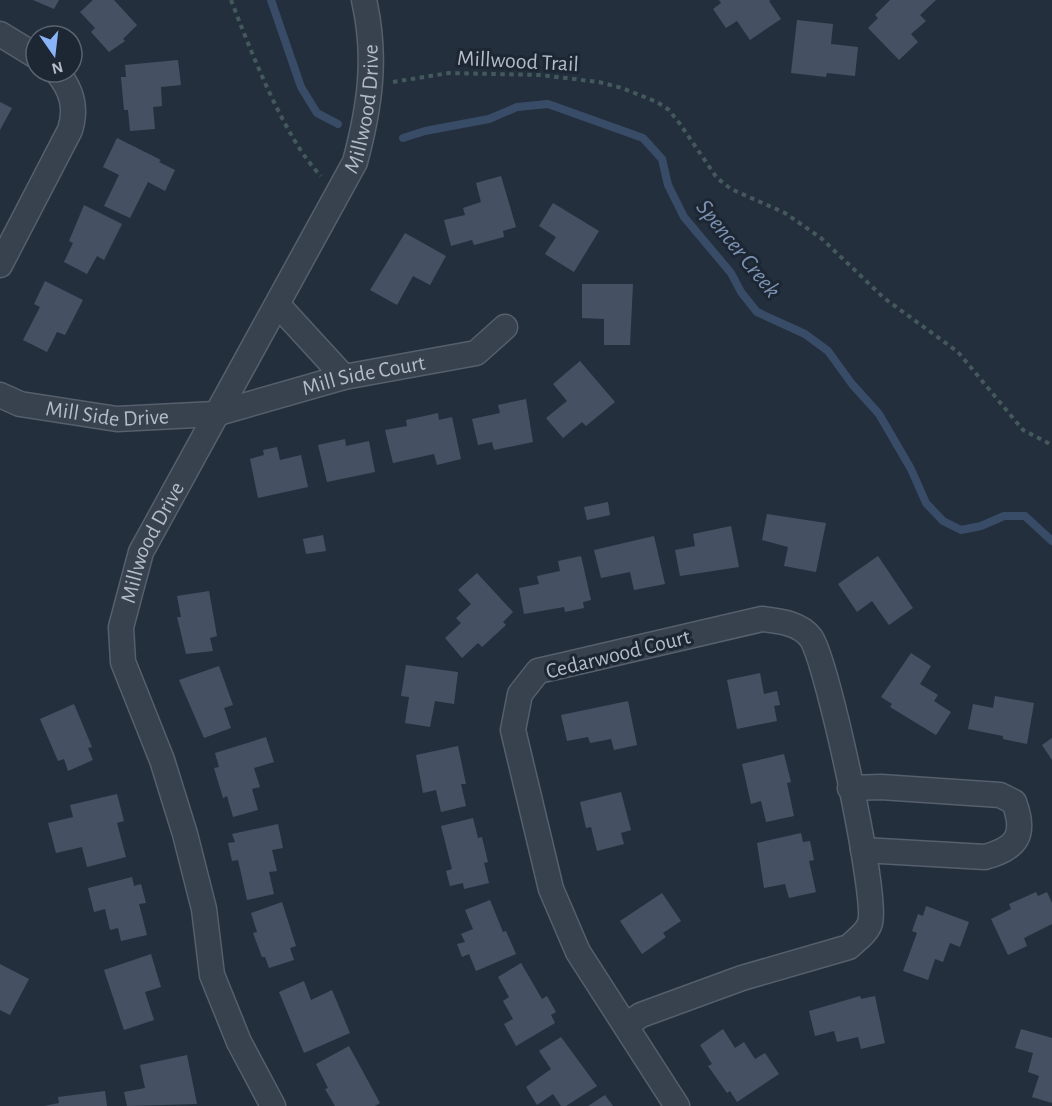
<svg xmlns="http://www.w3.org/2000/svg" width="1052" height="1106" font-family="'Alegreya Sans',sans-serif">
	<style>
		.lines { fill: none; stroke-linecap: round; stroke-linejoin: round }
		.stream { stroke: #394c67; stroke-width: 8 }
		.building { fill: #455162 }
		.minor-casing { stroke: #565f6c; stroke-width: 27 }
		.path { stroke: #44595c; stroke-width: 4; stroke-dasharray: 4.5 4.5; stroke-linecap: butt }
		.minor { stroke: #38414e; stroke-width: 24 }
		.labels { text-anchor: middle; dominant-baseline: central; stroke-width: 6; stroke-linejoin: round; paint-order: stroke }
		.street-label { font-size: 22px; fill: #b4bcc9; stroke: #1d2633 }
		.water-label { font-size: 24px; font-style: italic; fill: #7c92b1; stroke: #1d2633 }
	</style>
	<rect width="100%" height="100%" fill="#242f3e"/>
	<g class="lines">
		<g class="stream">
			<path d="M271,0L301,87L317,113L338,124"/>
			<path d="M403,138L425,131L489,119L517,107L548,104L643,138L662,159L668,185L684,217L731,273L741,292L757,312L805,334L828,351L852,384L879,414L911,469L926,503L943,521L961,530L981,526L1004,516H1025L1052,541"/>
		</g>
	</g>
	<g class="building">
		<path d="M33,0H59L54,9Z"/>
		<path d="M93,0H114L137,25L123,39L125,41L109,52L91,32L95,28L80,12Z"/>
		<path d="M719,0H771L769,1L781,19L750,40L737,21L726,28L713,9L721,3Z"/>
		<path d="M890,0H936L920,15L926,21L911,34L918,42L899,60L868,28L878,18L875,15Z"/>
		<path d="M797,20L833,24L831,44L858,47L855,76L827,73L826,77L791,73Z"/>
		<path d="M178,60L181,85L161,87L162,106L153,107L155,129L130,131L128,110H124L121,77H126L125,65Z"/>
		<path d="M0,102L12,108L0,130Z"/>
		<path d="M117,138L161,160L159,162L175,170L165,191L148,182L130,218L104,206L119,175L103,167Z"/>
		<path d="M501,176L516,227L503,231L504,237L474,245L472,240L451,246L444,220L465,215L463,208L481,202L476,183Z"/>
		<path d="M553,203L599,231L574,272L545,254L556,237L539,226Z"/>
		<path d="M84,205L122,224L104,260L97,256L87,274L64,262L73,243L69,241Z"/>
		<path d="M405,233L446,256L430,285L413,276L397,305L370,290Z"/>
		<path d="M45,281L83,300L65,335L57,332L47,352L23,340L40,307L34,304Z"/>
		<path d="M582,284H633L630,345H604V319L582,318Z"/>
		<path d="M580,361L615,402L586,426L582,422L563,438L546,418L567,401L553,384Z"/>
		<path d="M526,399L533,442L494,450L492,442L478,445L472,419L500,413L498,405Z"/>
		<path d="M438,413L439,420L452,417L461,459L437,465L434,454L393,463L385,430L407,426L406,420Z"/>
		<path d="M345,439L346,446L369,441L375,472L327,482L318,445Z"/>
		<path d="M277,447L280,460L301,455L308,487L258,498L250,459L264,455L263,450Z"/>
		<path d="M608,502L610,515L587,520L584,507Z"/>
		<path d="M767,514L826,523L816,572L784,566L788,547L762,540Z"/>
		<path d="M731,526L739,567L680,576L675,550L695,546L693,534Z"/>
		<path d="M323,535L326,551L306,554L303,539Z"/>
		<path d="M654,536L665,584L634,590L630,572L601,578L594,550Z"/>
		<path d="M581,556L591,600L583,602L584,608L565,612L564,607L524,614L519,588L539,584L537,576L560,571L558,561Z"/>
		<path d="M878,556L913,608L889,625L872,601L857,612L838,584Z"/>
		<path d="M477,573L513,612L503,622L506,625L482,647L478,643L462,658L445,638L461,623L456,618L471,604L458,590Z"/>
		<path d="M209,591L217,636L210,638L213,651L186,654L177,617H181L177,596Z"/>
		<path d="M911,653L931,666L920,684L938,695L934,701L951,712L936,735L890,707L892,704L881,697Z"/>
		<path d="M406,665L458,672L454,704L435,701L430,727L405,723L409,697L401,696Z"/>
		<path d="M219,666L233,705L224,708L231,728L204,738L179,680Z"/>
		<path d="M760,673L764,694L777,691L780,705L774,706L777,721L737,729L727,680Z"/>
		<path d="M995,696L1034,703L1027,744L1003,739V736L968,729L973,704L993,708Z"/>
		<path d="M628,701L637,745L614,750L611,739L590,743L588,737L567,741L561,715Z"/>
		<path d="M74,704L92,747L88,748L93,760L68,771L64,759L58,761L40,719Z"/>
		<path d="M266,737L274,762L254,768L260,787L252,789L258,810L233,817L227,796L223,798L214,768L219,767L215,753Z"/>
		<path d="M1052,738V760L1042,745Z"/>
		<path d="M458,746L466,784H461L466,806L441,812L436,790L423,793L416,755Z"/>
		<path d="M784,754L791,782L787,783L794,816L766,822L761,801L751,804L742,764Z"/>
		<path d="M621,792L631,830L621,833L624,844L597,851L591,827L586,828L580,802Z"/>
		<path d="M117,794L124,821L117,823L126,857L87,867L82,847L56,853L48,823L73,817L70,805Z"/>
		<path d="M473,818L478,838L482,837L488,862L484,863L489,883L464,889L463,883L450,886L446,871L452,869L441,826Z"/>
		<path d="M278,824L283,848L272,850L277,871L269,872L274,894L247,900L238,860L232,861L228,843L235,842L232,834Z"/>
		<path d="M801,833L803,842L810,841L814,860L809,861L816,892L789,898L785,884L764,888L757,843Z"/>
		<path d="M132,877L134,886L141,884L146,903L139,904L147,935L121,941L118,928L110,930L105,909L94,912L88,888Z"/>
		<path d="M1036,892L1038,896L1047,892L1052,903V924L1024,938L1027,946L1008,955L991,919L1011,909L1009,904Z"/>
		<path d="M662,893L681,921L663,933L666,937L642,954L620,921Z"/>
		<path d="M490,900L503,932L506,931L516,954L476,971L469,954L462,957L457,944L465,942L461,934L473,929L465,910Z"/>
		<path d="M282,902L296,946L290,948L294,960L269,968L265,957H262L253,933L257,932L251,913Z"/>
		<path d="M926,906L969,922L960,947L950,943L943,962L935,959L928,980L903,971L917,933L912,931L918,914L923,916Z"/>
		<path d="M151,954L161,987L145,992L154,1020L124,1030L104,970Z"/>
		<path d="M521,963L542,999L547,996L556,1012L551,1015L555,1023L516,1046L504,1024L513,1019L503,1001L509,997L498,977Z"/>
		<path d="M0,964L29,979L10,1015L0,1010Z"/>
		<path d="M304,981L311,1000L332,990L350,1033L304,1053L279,992Z"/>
		<path d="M860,996L861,999L875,996L885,1043L861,1049L858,1037L837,1042L834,1031L815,1036L809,1011Z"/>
		<path d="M723,1029L735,1048L744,1042L755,1059L765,1053L779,1074L737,1102L730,1091L727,1093L708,1066L712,1064L700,1045Z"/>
		<path d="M1021,1029L1052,1038V1103L1032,1097L1039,1076L1028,1072L1033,1053L1015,1048Z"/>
		<path d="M561,1037L597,1086L566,1106H561L553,1094L537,1105L526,1087L551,1069L539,1051Z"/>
		<path d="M349,1046L380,1103L375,1106H335L325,1089L328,1088L316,1064Z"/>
		<path d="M187,1055L197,1104L127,1106L124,1092L145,1088L140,1065Z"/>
		<path d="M105,1091L107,1106H44L59,1103L58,1097Z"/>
		<path d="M605,1095L613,1106H588Z"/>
	</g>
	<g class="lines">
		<defs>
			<g id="minor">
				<path d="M0,34L36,56"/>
				<path d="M0,265L70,130C77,108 72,90 57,72"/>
				<path d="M278,305L344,377"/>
				<path id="s1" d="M0,395L20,404L117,419L215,414L344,377L476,353L505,327"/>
				<path d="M850,788L881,787L1000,795L1014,802C1026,834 1018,848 985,857L863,850"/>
				<path d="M626,1025L641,1015L742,978L849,947C856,940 867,933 870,923C878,897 828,663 811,638C800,623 779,621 762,619L560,666L538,671L520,694L513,730L551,889L578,952L677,1106"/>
				<path id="s2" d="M273,1106L239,1042L212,975L204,909L185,834L162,760L123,662L121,627L141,552L355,162C370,106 377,57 364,0"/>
			</g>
		</defs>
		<use href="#minor" class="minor-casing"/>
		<g class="path">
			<path d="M231,0C250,49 285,140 321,176"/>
			<path d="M393,82L449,73L540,75L599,82L622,88L657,102L669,110L680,124L717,178L731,189L785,213L821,238L884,298L958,352L1023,430L1052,445"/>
		</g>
		<use href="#minor" class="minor"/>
	</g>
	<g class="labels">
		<g class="street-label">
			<text transform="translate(518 61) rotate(3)">Millwood Trail</text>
			<text stroke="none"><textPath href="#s2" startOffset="1083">Millwood Drive</textPath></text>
			<text stroke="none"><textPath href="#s1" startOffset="372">Mill Side Court</textPath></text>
			<text stroke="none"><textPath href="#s1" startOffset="110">Mill Side Drive</textPath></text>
			<text stroke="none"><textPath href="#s2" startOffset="597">Millwood Drive</textPath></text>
			<text transform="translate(618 654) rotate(-14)">Cedarwood Court</text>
		</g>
		<g class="water-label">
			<text transform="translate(738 249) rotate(51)">Spencer Creek</text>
		</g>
	</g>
	<g transform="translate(54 54) rotate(166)"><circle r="28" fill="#1d2633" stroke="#59626f" stroke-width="1.5"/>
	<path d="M0-4.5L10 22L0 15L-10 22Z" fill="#8ab4f8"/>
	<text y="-9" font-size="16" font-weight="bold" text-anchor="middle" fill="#b4bcc9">N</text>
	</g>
</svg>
